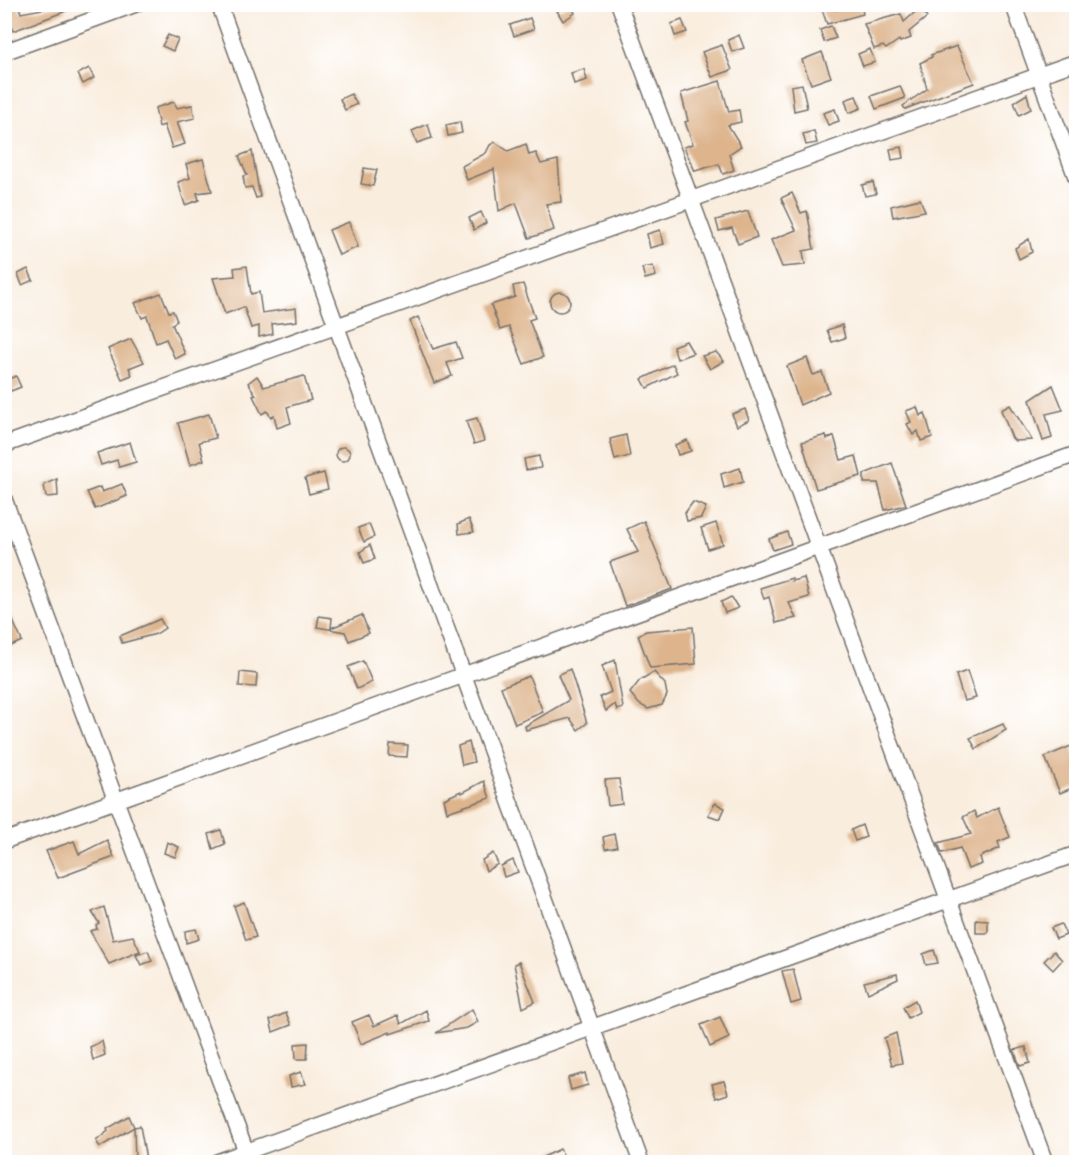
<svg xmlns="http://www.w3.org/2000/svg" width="1081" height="1167" font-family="Pangolin,sans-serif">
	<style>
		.building { fill: #ddb48c }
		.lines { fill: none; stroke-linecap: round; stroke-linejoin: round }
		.minor-casing { stroke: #736f6a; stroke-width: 18 }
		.minor { stroke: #fff; stroke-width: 15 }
	</style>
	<rect width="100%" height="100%" fill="#fff"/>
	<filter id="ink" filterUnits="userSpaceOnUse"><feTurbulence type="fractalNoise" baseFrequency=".0167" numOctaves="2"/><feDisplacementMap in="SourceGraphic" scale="12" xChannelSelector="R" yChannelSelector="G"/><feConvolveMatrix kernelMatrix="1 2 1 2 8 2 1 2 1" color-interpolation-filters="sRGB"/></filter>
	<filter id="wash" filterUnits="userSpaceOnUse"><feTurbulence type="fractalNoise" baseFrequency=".008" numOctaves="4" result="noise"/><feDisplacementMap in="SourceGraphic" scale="24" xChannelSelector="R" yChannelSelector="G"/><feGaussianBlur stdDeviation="1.35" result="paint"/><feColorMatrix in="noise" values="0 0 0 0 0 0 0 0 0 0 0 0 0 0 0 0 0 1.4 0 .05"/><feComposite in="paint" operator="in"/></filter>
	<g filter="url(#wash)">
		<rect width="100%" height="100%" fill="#f9edde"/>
		<g id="blocks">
			<g class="building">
				<path d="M570,4L575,13L563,21L557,11Z"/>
				<path d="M828,4H834L835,10L861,4L863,14L827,24L821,7Z"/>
				<path d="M64,5L66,11L13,31L6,11L19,7L21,13Z"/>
				<path d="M921,7L927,17L909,32L911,38L900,42L899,40L886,49L883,46L874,49L864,24L901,14L904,22Z"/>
				<path d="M530,18L534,29L514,36L510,25Z"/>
				<path d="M682,20L687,32L675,36L671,24Z"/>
				<path d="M831,26L836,38L824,42L820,30Z"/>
				<path d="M168,35L178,39L173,51L162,46Z"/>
				<path d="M739,35L744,48L732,52L728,40Z"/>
				<path d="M722,45L732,70L712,77L702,52Z"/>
				<path d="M957,46L974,83L905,109L903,106L927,89L920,63L932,57L931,55Z"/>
				<path d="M870,49L875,62L863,66L858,54Z"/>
				<path d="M822,52L831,77L811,84L802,60Z"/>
				<path d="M89,68L94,78L83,84L78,74Z"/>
				<path d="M584,69L587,80L574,84L571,73Z"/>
				<path d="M720,81L729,112L739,110L741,122L728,125L741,146L729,154L734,170L723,174L719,164L695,171L684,147L693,144L685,122L688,121L681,93Z"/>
				<path d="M802,84L807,108L794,111L791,86Z"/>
				<path d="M900,86L905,98L876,109L871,96Z"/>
				<path d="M351,94L357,104L345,110L340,99Z"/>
				<path d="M1027,94L1031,109L1019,115L1014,102Z"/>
				<path d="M856,96L861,108L849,113L845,100Z"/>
				<path d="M174,102L177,108L192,105L195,118L177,122L185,144L172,148L164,125L159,127L155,108Z"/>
				<path d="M835,109L839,121L828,125L823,113Z"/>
				<path d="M460,122L462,133L448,136L446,125Z"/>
				<path d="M428,124L432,138L417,143L412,131Z"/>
				<path d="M814,131L817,143L806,145L803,134Z"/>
				<path d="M495,142L508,151L526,144L529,155L536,153L541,164L558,160L561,202L546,204L554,230L529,238L516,203L499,211L494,169L467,180L462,166L486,153L490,145Z"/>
				<path d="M902,147L904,158L892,160L890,149Z"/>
				<path d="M252,151L260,197L256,198L252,187L245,188L243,176L247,175L239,156Z"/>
				<path d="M203,159L212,191L197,193L199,200L185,205L178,182L190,178L186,164Z"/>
				<path d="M364,168L377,170L373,186L361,184Z"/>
				<path d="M873,182L876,194L865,196L862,185Z"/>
				<path d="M792,193L801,213L807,211L814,249L803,251L805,265L782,267L771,240L796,230L781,198Z"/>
				<path d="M920,199L925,211L893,217L891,206Z"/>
				<path d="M748,211L757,237L738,244L732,228L719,231L716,220Z"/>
				<path d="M481,212L486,223L474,230L469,218Z"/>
				<path d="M349,222L358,247L339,255L329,230Z"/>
				<path d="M660,230L664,244L650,248L647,234Z"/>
				<path d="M1029,239L1032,252L1019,259L1015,248Z"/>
				<path d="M247,266L251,294L259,292L262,313L296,308L297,321L272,324L273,334L259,337V326L251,328L244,307L225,314L213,278L235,276L234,268Z"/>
				<path d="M653,266L656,276L645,279L642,268Z"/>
				<path d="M28,269L33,280L22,285L18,274Z"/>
				<path d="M523,284L535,318L529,320L543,357L524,364L509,327L500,330L491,305L515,297L513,286Z"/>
				<circle cx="560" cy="302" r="10"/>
				<path d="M161,293L169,312L173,311L177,321L172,324L185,354L175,359L166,339L156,343L147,316L142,318L135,303Z"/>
				<path d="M418,317L433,349L456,342L462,358L447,363L452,376L434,383L410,321Z"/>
				<path d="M842,325L845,338L832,342L827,330Z"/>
				<path d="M131,339L144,362L129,368L132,375L122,379L108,349Z"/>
				<path d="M686,341L693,353L677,359L673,346Z"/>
				<path d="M716,352L724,361L710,369L702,356Z"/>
				<path d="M807,358L813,375L822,372L829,392L800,405L787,366Z"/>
				<path d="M673,364L677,373L647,388L642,379Z"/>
				<path d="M16,376L21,387L11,391L6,380Z"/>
				<path d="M257,376L264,387L304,376L311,400L287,407L291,423L277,428L274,415L271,417L267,411L262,414L253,396L256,395L248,383Z"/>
				<path d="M1053,385L1063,410L1046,414L1052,438L1043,441L1030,400Z"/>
				<path d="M1010,405L1032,440L1015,441L1012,438L1001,410Z"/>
				<path d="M917,407L920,416L925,413L932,437L921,441L918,431L913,435L907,424L911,422L906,411Z"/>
				<path d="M745,409L749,420L737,426L732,414Z"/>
				<path d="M209,414L216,438L199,442L204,460L190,465L178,423Z"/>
				<path d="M477,418L484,441L474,444L466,421Z"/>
				<path d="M626,435L630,456L615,460L610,439Z"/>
				<path d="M826,435L827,439L834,436L841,460L856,456L861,476L816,489L802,442Z"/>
				<path d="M687,440L691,451L678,455L675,445Z"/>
				<path d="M130,442L136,462L119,467L117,460L101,465L97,453Z"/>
				<circle cx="343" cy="454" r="7"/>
				<path d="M539,456L541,468L526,470L524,459Z"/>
				<path d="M892,463L906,505L885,510L878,483H864V474Z"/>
				<path d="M740,468L743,482L724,488L721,474Z"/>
				<path d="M324,473L328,489L309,494L305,478Z"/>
				<path d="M57,479L58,496L46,497L44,485Z"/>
				<path d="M122,484L127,496L95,509L87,492L100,487L102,492Z"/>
				<path d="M693,502L706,507L701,518L687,521L685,513Z"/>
				<path d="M469,519L474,532L459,534L458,524Z"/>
				<path d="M644,521L672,589L625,606L610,562L638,552L627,529Z"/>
				<path d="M716,523L723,544L708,549L701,528Z"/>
				<path d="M369,524L374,537L364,542L358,528Z"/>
				<path d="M787,532L791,544L773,550L769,539Z"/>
				<path d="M370,545L375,559L364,563L360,552Z"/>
				<path d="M792,578V581L804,578L809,597L789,603L796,618L776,623L769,597L764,599L760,588Z"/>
				<path d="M731,597L738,608L725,613L721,602Z"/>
				<path d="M4,601L22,641L4,649Z"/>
				<path d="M362,615L369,633L349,641L345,632L317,627L319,616L332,618L331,628Z"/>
				<path d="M160,619L165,628L156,634L122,643L120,636Z"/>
				<path d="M693,627L696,664L650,668L638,635L646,631Z"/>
				<path d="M615,660L623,708L617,710L615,704L606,711L600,697L611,692L602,666Z"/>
				<path d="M363,661L372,682L357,689L348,667Z"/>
				<path d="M570,669L587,723L578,730L570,718L526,730L525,726L569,700L558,675Z"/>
				<path d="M967,671L976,698L964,701L956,675Z"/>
				<path d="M240,672L257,674L256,687L239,686Z"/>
				<path d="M654,672L665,684L667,695L662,705L648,709L639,704L630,693L640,680Z"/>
				<path d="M529,676L543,712L515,724L501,687Z"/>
				<path d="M1003,724L1006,730L976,749L970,738Z"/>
				<path d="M469,742L474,762L462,765L458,746Z"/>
				<path d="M390,744L408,745L407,757L389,756Z"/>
				<path d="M1071,746L1077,761V786L1060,793L1045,757Z"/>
				<path d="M619,779L622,804L608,806L605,780Z"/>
				<path d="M484,781L490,798L447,812L444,799L461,791L462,793Z"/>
				<path d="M715,803L725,808L720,819L708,815Z"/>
				<path d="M998,807L1010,837L998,842L1000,848L980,857L982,864L968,869L960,848L942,853L938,843L971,834L963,817L974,811L977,818Z"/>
				<path d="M862,825L866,837L855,841L851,830Z"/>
				<path d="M221,830L225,844L213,849L209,834Z"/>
				<path d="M614,834L617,847L605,849L603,837Z"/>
				<path d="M107,840L114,857L58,878L46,851L74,841L79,854Z"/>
				<path d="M167,842L179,847L175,857L164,853Z"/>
				<path d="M493,853L498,864L486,871L482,860Z"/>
				<path d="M513,860L518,872L504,877L501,866Z"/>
				<path d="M244,902L256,937L246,940L234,906Z"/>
				<path d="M104,907L113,940L133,936L140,951L109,964L90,931L97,929L96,925L99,923L92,912Z"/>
				<path d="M976,920L988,921V933H976Z"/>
				<path d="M1061,924L1066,935L1056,939L1051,928Z"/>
				<path d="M196,929L199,939L186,943L185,931Z"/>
				<path d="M934,950L938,963L926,965L923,954Z"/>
				<path d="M148,951L152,961L141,965L136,955Z"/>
				<path d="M1054,951L1062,960L1053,970L1044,961Z"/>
				<path d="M519,962L535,1002L523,1008L514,964Z"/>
				<path d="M793,969L801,1001L791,1004L782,971Z"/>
				<path d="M897,974L898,979L868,993L864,982Z"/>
				<path d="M915,1000L919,1012L908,1018L903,1007Z"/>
				<path d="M472,1009L478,1022L467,1028L436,1033Z"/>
				<path d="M426,1010L429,1021L390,1034V1032L361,1044L352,1022L369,1015L374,1026L398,1015L401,1024Z"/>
				<path d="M286,1013L291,1025L273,1032L270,1020Z"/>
				<path d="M720,1017L729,1038L710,1047L701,1025Z"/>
				<path d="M896,1033L902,1063L892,1065L884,1038Z"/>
				<path d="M102,1041L105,1055L93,1060L90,1047Z"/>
				<path d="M308,1043L307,1059H296L295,1044Z"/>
				<path d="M1026,1047L1030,1063L1020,1066L1014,1050Z"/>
				<path d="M301,1072L306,1084L291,1087L289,1076Z"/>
				<path d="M585,1073L588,1085L571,1090L568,1078Z"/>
				<path d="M724,1081L728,1094L716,1098L712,1084Z"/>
				<path d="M129,1116L134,1127L140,1126L146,1159L135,1161L134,1127L100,1147L96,1141L108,1131L107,1129Z"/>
				<path d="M560,1149L567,1162H533Z"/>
			</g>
		</g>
	</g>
	<g filter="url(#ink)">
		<use href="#blocks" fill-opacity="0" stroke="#736f6a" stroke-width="1.5"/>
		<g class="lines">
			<defs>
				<g id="minor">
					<path d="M219,4L641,1162"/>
					<path d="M619,4L1045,1162"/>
					<path d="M1013,4L1076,177"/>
					<path d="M4,52L136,4"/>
					<path d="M4,445L1076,62"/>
					<path d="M4,499L250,1162"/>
					<path d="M4,841L1076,454"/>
					<path d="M217,1162L1076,854"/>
				</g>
			</defs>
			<use href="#minor" class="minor-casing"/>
			<use href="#minor" class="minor"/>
		</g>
	</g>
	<rect width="1081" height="1167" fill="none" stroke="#fff" stroke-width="24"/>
</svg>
